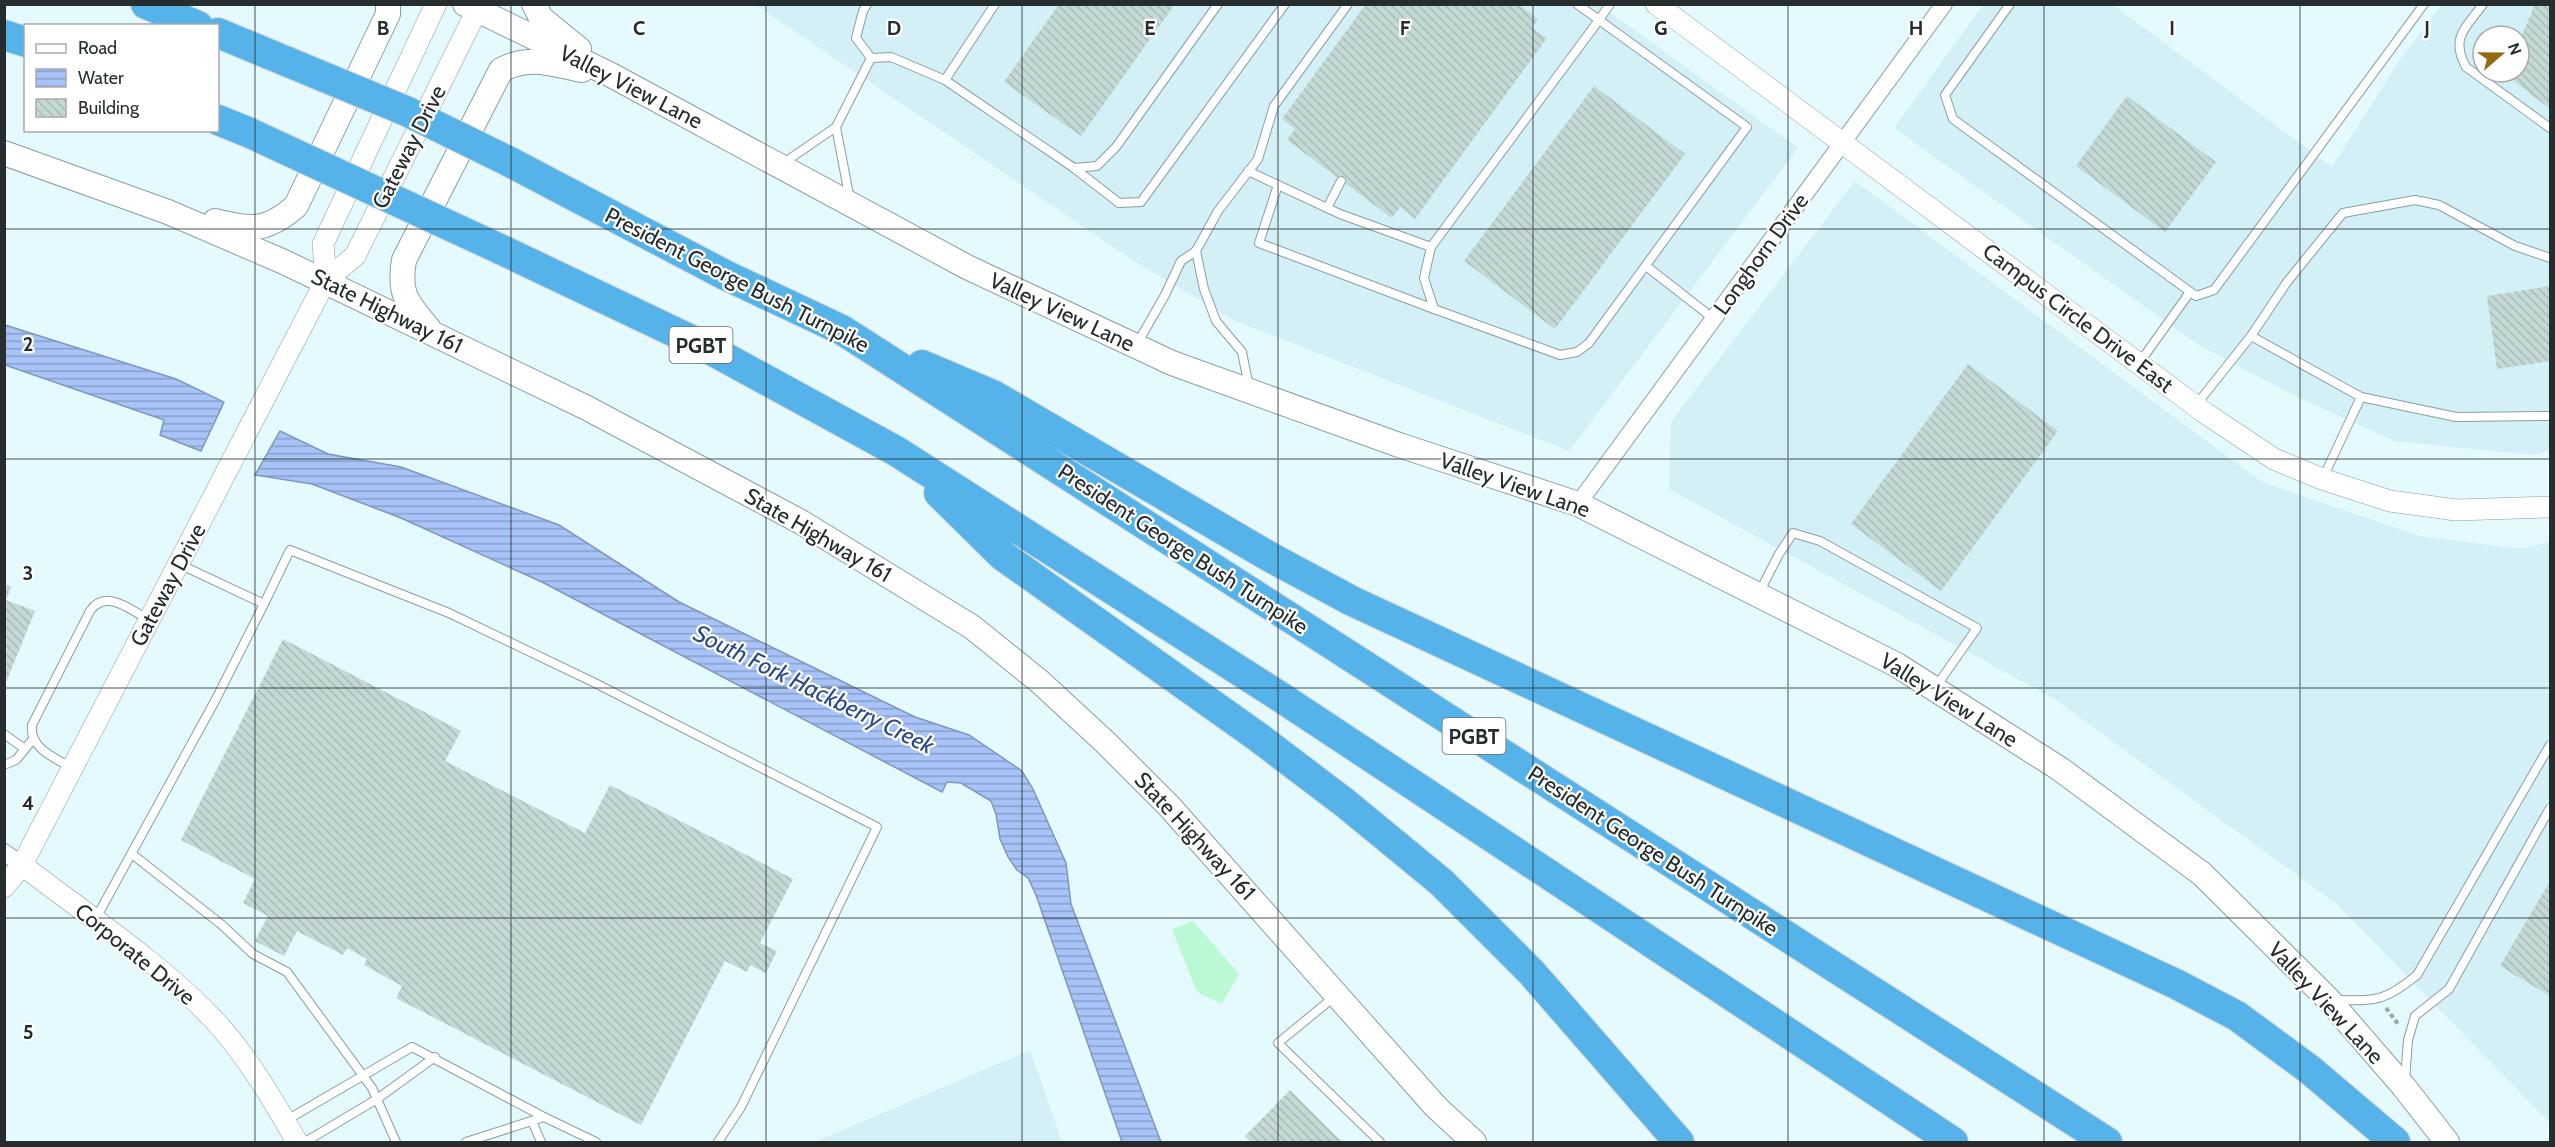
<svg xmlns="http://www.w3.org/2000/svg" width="2555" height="1147" font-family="Cabin,sans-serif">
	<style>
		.built { fill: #d2f0f6; fill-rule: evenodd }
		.park { fill: #bbf9d4 }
		.water { fill: url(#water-rules); stroke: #8096bc; stroke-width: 1.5 }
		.building { fill: url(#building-back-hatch) }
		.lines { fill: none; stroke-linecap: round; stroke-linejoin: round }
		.service-casing { stroke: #8a9ea2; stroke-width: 10 }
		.minor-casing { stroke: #8a9ea2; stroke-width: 18 }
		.tertiary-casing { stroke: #8a9ea2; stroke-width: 22 }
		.secondary-casing { stroke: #8a9ea2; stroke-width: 26 }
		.motorway-casing { stroke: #d8d9da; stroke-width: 32 }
		.path { stroke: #97a7aa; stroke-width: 4; stroke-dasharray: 4.5 3; stroke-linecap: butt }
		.service { stroke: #fff; stroke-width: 8 }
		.minor { stroke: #fff; stroke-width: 16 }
		.tertiary { stroke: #fff; stroke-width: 21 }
		.secondary { stroke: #fff; stroke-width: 24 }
		.motorway { stroke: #55b3ea; stroke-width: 30 }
		.motorway-bridge-casing { stroke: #d8d9da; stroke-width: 32; stroke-linecap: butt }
		.motorway-bridge { stroke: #55b3ea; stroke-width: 30 }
		.grid { fill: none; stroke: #252d2f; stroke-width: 1.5; stroke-opacity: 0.55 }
		.labels { text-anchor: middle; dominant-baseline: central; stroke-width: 4.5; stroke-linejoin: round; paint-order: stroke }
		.shield { fill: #fff; stroke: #666c6d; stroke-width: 1.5 }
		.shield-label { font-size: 21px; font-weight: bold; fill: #252d2f }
		.street-label { font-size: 22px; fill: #252d2f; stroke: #fff }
		.water-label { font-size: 24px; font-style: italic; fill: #2c4a8a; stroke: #fff }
		.grid-label { font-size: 20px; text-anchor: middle; font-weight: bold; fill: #252d2f; stroke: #fff; stroke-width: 4.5; stroke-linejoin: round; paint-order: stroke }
	</style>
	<defs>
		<pattern id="water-rules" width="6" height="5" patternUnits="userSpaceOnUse" patternTransform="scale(1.5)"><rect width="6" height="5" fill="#a7c3f8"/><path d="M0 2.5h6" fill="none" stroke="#889fc9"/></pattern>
		<pattern id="building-back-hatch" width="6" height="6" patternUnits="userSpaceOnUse" patternTransform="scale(1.5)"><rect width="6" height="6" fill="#c4d9d5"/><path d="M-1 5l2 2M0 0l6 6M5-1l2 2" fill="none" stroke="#a8bbb7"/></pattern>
	</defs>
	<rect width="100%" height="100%" fill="#e5fafe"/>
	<g class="built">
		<path d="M756,5H1600L1798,148L1569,451L1233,320L1134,261Z"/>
		<path d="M1983,5H2113L2332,167L2401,58L2442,5H2550V450L2533,455L2394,441L2289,393L2197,344L1894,128ZM2483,36H2519V72H2483Z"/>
		<path d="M1855,181L2262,482L2420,536L2520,549L2550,542V1123L2337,904L2053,698L1669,489L1671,422Z"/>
		<path d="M1030,1050L1062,1142H815Z"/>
	</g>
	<path class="park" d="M1193,921L1239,974L1222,1004L1197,992L1172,929Z"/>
	<g class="water">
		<path d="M5,325L176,379L224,402L201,451L160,435L164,420L5,365Z"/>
		<path d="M280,431L328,454L401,467L559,525L679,602L915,717L969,735L1022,771L1033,789L1066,863L1071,904L1161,1142H1122L1036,895L1028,878L1017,870L1008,857L1000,839L996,814L991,801L961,783L947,782L942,792L542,582L401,518L312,484L255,475Z"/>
	</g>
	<g class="building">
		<path d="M1059,4H1175L1081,136L1004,82Z"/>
		<path d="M1366,4H1518L1538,19L1532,28L1547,38L1415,219L1400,207L1392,218L1287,140L1295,129L1282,119Z"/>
		<path d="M2535,4H2550V109L2506,75L2507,72H2519V43Z"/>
		<path d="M1594,86L1685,154L1555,329L1464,261Z"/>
		<path d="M2127,96L2216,162L2165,232L2076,166Z"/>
		<path d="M2550,286V361L2497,369L2487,296Z"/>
		<path d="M1968,364L2058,431L1941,591L1851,524Z"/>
		<path d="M4,583L11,587L6,600L35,611L7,680L4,679Z"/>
		<path d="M283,639L461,731L445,761L585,833L610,785L793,879L760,943L777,951L766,973L750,965L747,972L725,961L641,1125L396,998L402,986L364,965L367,959L347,948L343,955L297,931L284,956L255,941L268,916L243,903L255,879L181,840Z"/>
		<path d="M2550,881V996L2500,966Z"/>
		<path d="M1290,1090L1342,1142H1251L1245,1136Z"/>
	</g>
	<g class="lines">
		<defs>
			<g id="service">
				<path d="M867,4L863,11L856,38L871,58"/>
				<path d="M1577,4L1599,20L1747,127L1589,343L1577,352L1560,355L1434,309L1424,278L1431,247L1599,20L1610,4"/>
				<path d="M2010,4L1945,95L1953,119L2196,296L2214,290L2424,4"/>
				<path d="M2483,4C2466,28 2450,37 2466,67L2550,128"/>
				<path d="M945,80L995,4"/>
				<path d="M836,127L871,58L891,57L945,80L1074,168L1097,166L1116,147L1218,4"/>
				<path d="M782,164L836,127L850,200"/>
				<path d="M1074,168L1119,203L1141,202L1285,4"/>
				<path d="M1248,171L1340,214L1431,247"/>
				<path d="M1278,185L1259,243L1434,309"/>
				<path d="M1327,208L1341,181"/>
				<path d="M1196,251L1204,289L1216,321L1242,352L1249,387"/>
				<path d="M1646,266L1714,319"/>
				<path d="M2251,336L2287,282L2343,213L2415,200L2439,205L2515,246L2550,258"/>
				<path d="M1137,344L1165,295L1181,261L1196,251L1218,211L1258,159L1274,106L1348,4"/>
				<path d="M2140,362L2190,292"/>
				<path d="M2196,405L2251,336L2361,397L2456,417L2550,416"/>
				<path d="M2323,478L2361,397"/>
				<path d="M1759,593L1779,554L1793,533L1820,541L1977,628L1935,688"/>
				<path d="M264,604L290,550L449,613L595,683L877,827L741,1107L718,1142"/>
				<path d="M4,734L25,749"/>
				<path d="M4,765L16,760L33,739"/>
				<path d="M72,768C55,758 29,748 32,725L90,611C106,588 131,610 149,620"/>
				<path d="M132,854L222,925L253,954L287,972L372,1088L396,1142"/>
				<path d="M95,920L216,699L264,604L179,564"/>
				<path d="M1334,997L1278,1043L1380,1142"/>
				<path d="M2334,1000C2375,1001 2384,1002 2417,975L2550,745"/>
				<path d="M2405,1080L2408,1040L2415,1016L2449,989L2550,808"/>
				<path d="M285,1121L412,1047L544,1117"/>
				<path d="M532,1121L541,1142"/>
				<path d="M305,1142L377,1099L435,1057"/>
				<path d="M466,1142L544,1117L596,1142"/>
			</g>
			<g id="minor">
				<path d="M1578,504L1944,4"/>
				<path d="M4,852L22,865"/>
			</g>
			<g id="tertiary">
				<path d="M1656,4L2205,413L2274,459L2322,479L2390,501L2456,510L2550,507"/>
				<path d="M326,280L323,244L436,4"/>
				<path d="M22,865C87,915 158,961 215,1021C248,1057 273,1100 297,1142"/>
				<path d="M4,887L22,865L326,280L355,256L480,4"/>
			</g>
			<g id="secondary">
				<path d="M465,4L611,75L967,267L1172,363L1399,445L1578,504L1897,665L2060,769L2202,874L2328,999L2404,1087L2447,1142"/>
				<path d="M534,4L541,18L579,49"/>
				<path d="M4,153L168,212L284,262L587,408L801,522L972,627L1039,681L1105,742L1169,806L1436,1107L1474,1142"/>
				<path d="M215,221C251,229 265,233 296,206L388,14V4"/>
				<path d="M429,329C408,303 398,296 404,260L501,70C530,55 551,64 582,70"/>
			</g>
			<g id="motorway">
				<path d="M146,4L198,26"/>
				<path d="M218,33L288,62"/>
				<path d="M4,35L26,42"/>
				<path d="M218,120L250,133"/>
				<path d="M510,162L725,275L842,330L2107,1142"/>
				<path d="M500,249L704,346L896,451L1282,698L1953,1142"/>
				<path d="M922,365L993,395L1270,557L1352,601L2176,984L2237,1016L2309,1069L2395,1142"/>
				<path d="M939,493L1003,556L1258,737L1345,803L1441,882L1532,973L1679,1142"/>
			</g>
		</defs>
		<use href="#service" class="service-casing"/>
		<use href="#minor" class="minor-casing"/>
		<use href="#tertiary" class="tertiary-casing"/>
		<use href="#secondary" class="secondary-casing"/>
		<use href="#motorway" class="motorway-casing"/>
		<path class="path" d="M2386,1008L2398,1024"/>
		<use href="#service" class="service"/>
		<use href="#minor" class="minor"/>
		<use href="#tertiary" class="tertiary"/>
		<use href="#secondary" class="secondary"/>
		<use href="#motorway" class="motorway"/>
		<defs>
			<g id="motorway-bridge">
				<path d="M288,62L406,111L510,162"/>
				<path d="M250,133L500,249"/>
			</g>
		</defs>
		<use href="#motorway-bridge" class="motorway-bridge-casing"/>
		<use href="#motorway-bridge" class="motorway-bridge"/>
	</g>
	<path class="grid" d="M255,4V1142M511,4V1142M766,4V1142M1022,4V1142M1278,4V1142M1533,4V1142M1788,4V1142M2044,4V1142M2300,4V1142M4,229H2550M4,459H2550M4,688H2550M4,918H2550"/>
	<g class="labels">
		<g class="shield">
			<rect x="669.5" y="327" width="63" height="36" rx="4.5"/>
			<rect x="1442.5" y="718" width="63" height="36" rx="4.5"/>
		</g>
		<g class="shield-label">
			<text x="701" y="345">PGBT</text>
			<text x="1474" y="736">PGBT</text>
		</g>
		<g class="street-label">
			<text transform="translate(631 87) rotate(27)">Valley View Lane</text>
			<text transform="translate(409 147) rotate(-63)">Gateway Drive</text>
			<text transform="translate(1761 254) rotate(-54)">Longhorn Drive</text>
			<text transform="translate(737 280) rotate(27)">President George Bush Turnpike</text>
			<text transform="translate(387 311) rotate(26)">State Highway 161</text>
			<text transform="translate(1062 312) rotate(25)">Valley View Lane</text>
			<text transform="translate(2078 318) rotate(37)">Campus Circle Drive East</text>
			<text transform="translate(1515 485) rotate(19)">Valley View Lane</text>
			<text transform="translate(818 535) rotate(30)">State Highway 161</text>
			<text transform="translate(1183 549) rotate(33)">President George Bush Turnpike</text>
			<text transform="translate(168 585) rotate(-62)">Gateway Drive</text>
			<text transform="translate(1949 700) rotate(32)">Valley View Lane</text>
			<text transform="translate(1195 836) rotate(47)">State Highway 161</text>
			<text transform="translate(1653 851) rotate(33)">President George Bush Turnpike</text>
			<text transform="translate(135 954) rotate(39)">Corporate Drive</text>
			<text transform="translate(2326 1003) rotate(47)">Valley View Lane</text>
		</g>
		<g class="water-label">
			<text transform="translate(814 689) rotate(26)">South Fork Hackberry Creek</text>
		</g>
	</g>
	<g class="grid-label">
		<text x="383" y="35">B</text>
		<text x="639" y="35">C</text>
		<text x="894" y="35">D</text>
		<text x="1150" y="35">E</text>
		<text x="1405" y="35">F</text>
		<text x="1661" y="35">G</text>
		<text x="1916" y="35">H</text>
		<text x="2172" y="35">I</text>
		<text x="2427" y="35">J</text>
		<text x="28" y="351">2</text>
		<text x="28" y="580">3</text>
		<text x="28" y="810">4</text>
		<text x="28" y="1039">5</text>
	</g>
	<rect width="2555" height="1147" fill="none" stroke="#252d2f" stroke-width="12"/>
	<rect x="24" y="24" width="195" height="108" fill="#ffffff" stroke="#a8abac" stroke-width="1.5"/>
	<rect x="36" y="44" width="30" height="9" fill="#ffffff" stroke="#a8abac" stroke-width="1.5"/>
	<text x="78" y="54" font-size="18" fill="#252d2f">Road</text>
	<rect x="36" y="69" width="30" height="18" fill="url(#water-rules)" stroke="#a8abac" stroke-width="1.5"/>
	<text x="78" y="84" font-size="18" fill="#252d2f">Water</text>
	<rect x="36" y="99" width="30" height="18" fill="url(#building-back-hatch)" stroke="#a8abac" stroke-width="1.5"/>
	<text x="78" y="114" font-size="18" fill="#252d2f">Building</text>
	<g transform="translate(2501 54) rotate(70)"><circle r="28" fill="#ffffff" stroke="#a8abac" stroke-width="1.5"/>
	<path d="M0-4.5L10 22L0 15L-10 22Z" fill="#936a14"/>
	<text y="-9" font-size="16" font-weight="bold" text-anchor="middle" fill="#252d2f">N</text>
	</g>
</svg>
